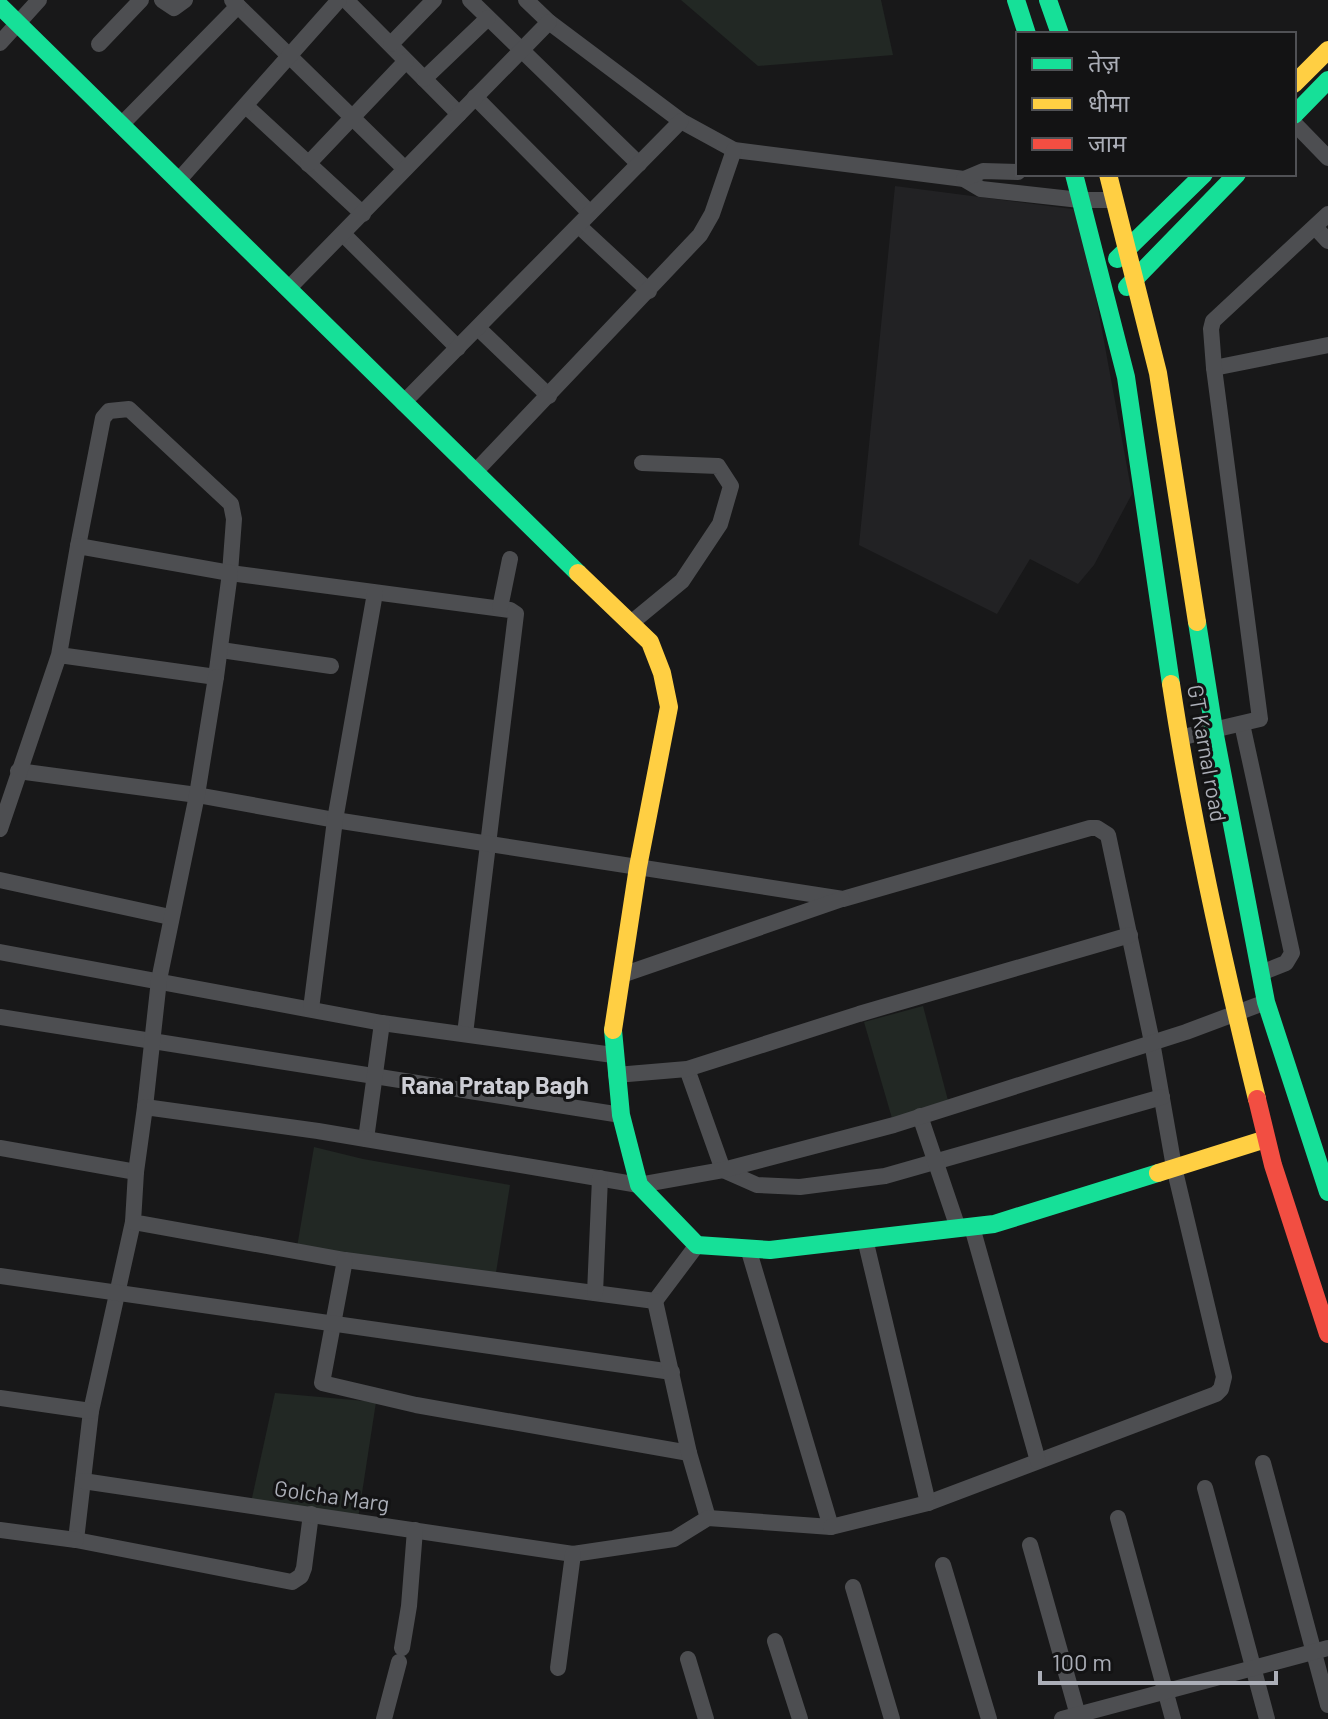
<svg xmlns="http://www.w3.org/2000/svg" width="1328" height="1719" font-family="Barlow,'Noto Sans Devanagari',sans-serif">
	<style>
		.built { fill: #222224 }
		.green { fill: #222824 }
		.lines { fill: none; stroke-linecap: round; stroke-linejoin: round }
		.street { stroke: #4d4e51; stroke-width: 16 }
		.fast { stroke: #16e098; stroke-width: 18 }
		.slow { stroke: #ffcf43; stroke-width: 18 }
		.jam { stroke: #f24e42; stroke-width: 18 }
		.labels { text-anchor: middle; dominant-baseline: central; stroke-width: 6; stroke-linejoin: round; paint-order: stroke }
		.street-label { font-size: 22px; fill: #abaeb7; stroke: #131314 }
		.neighbourhood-label { font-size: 24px; font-weight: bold; fill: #cccdd4; stroke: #131314 }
	</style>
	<rect width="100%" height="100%" fill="#181819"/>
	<path class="built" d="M895,186L1080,210L1132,494L1094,565L1078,584L1030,559L997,614L859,545Z"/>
	<g class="green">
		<path d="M681,0H881L893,55L758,66Z"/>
		<path d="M923,1006L950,1108L894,1125L864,1022Z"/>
		<path d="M314,1147L363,1159L510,1185L494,1285L295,1259Z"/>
		<path d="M275,1393L376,1402L358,1519L250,1507Z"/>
	</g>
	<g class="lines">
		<g class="street">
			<path d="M162,0L174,8L185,0"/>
			<path d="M232,0L405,169"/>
			<path d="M346,0L459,114"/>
			<path d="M470,0L639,164"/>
			<path d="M526,0L549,22L681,121L734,150L964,179L981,189L1080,200H1115"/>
			<path d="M0,43L39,0"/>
			<path d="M99,44L141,0"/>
			<path d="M391,44L434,0"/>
			<path d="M424,79L488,18"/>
			<path d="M475,97L590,213"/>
			<path d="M246,106L363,214"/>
			<path d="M1294,123L1328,158"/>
			<path d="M121,125L238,6"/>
			<path d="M308,164L406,61"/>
			<path d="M964,179L983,171L1018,172"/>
			<path d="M178,181L339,0"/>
			<path d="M579,226L649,291"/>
			<path d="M1315,227L1328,241"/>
			<path d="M343,234L458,348"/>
			<path d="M288,289L549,22"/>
			<path d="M478,328L549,396"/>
			<path d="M1214,368L1328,345"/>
			<path d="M403,403L681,121"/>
			<path d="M474,473L700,235L712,214L734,150"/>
			<path d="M78,546L103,418L109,411L129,409L231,504L234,519L230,573L510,610L516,614L465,1034"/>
			<path d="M500,608L510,559"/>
			<path d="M631,623L682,581L720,524L731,486L718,466L642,463"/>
			<path d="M221,650L331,666"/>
			<path d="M1242,724L1292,953L1286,963L1261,973"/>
			<path d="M1179,738L1260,719L1214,368L1211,329L1213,321L1328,214"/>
			<path d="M18,771L197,795L335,820L843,899L1090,828H1097L1108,835L1152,1042L1174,1167L1224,1377L1221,1389L1216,1394L928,1503"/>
			<path d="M0,829L59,655L78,546L230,573L216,677L59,655"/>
			<path d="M0,880L170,917"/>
			<path d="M0,952L382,1023L613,1055"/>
			<path d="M622,975L842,899"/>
			<path d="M311,1009L335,820L375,593"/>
			<path d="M0,1017L621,1115"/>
			<path d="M687,1069L723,1170L757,1185L800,1187L885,1176L1162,1097"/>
			<path d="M616,1075L687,1069L859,1014L1130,935"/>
			<path d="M145,1107L159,980L197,795L216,677"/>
			<path d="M920,1116L958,1228"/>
			<path d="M366,1139L382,1023"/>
			<path d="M0,1148L136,1172"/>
			<path d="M133,1222L91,1411L76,1540L292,1582L301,1576L304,1568L311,1514"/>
			<path d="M972,1227L1038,1461"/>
			<path d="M697,1245L655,1301L345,1260L133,1222L136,1172L145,1107L318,1131L639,1185L723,1170L894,1125L1186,1032L1266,1002"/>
			<path d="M345,1260L322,1383L416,1405L689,1453"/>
			<path d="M0,1276L672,1372"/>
			<path d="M595,1293L600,1178"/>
			<path d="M655,1301L689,1453L708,1518"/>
			<path d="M0,1398L91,1411"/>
			<path d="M1263,1463L1328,1705"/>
			<path d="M83,1481L573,1554L674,1539L708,1518L831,1527L748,1248"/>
			<path d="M1205,1488L1267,1719"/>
			<path d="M1118,1518L1173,1719"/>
			<path d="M831,1527L928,1503L865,1239"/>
			<path d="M0,1530L76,1540"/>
			<path d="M1030,1545L1079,1719"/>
			<path d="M943,1565L989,1719"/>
			<path d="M853,1587L892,1719"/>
			<path d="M775,1641L800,1719"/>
			<path d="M402,1648L409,1606L415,1530"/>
			<path d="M688,1659L706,1719"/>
			<path d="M558,1668L573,1554"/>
			<path d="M384,1719L399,1662"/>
			<path d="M1062,1719L1328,1648"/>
		</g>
		<g class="fast">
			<path d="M1016,0L1027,34"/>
			<path d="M1048,0L1060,34"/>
			<path d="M0,6L578,573"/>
			<path d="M1294,115L1328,80"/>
			<path d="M1074,174L1126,377L1171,684"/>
			<path d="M1117,259L1204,174"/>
			<path d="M1127,287L1237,174"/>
			<path d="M1197,622L1214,730L1266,1002L1328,1192"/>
			<path d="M613,1030L621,1115L639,1185L697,1245L770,1250L994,1224L1158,1173"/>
		</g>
		<g class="slow">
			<path d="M1294,84L1328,50"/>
			<path d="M1108,174L1158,373L1197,622"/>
			<path d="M578,573L650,642L662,673L669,707L638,867L613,1030"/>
			<path d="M1171,684C1192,823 1223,962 1257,1099"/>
			<path d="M1158,1173L1266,1139"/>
		</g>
		<path class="jam" d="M1257,1099L1273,1165L1328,1334"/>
	</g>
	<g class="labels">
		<g class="street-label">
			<text transform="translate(1208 753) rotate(80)">GT Karnal road</text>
			<text transform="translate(332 1495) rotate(8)">Golcha Marg</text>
		</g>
		<g class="neighbourhood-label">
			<text x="495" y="1084">Rana Pratap Bagh</text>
		</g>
	</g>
	<rect x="1016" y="32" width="280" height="144" fill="#131314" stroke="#505155" stroke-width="2"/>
	<rect x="1032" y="58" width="40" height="12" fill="#16e098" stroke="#505155" stroke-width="2"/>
	<text x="1088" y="72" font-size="24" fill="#abaeb7">तेज़</text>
	<rect x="1032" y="98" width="40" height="12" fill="#ffcf43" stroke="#505155" stroke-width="2"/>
	<text x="1088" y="112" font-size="24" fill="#abaeb7">धीमा</text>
	<rect x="1032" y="138" width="40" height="12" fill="#f24e42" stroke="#505155" stroke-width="2"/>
	<text x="1088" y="152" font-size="24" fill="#abaeb7">जाम</text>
	<path d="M1040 1671v12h236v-12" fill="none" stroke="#abaeb7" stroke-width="4"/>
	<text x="1052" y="1671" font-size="24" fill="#abaeb7" stroke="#131314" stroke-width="6" paint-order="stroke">100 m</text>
</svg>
